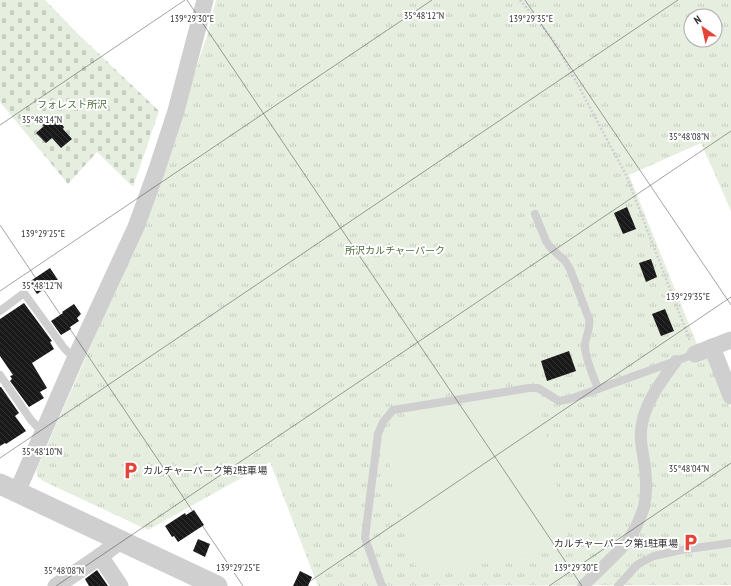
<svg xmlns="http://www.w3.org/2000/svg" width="731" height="586" font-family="'PT Sans Narrow','Noto Sans JP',sans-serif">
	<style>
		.cemetery { fill: url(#cemetery-stones) }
		.park { fill: url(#park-tufts); fill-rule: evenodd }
		.garden { fill: #e6eee0 }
		.building { fill: url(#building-back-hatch) }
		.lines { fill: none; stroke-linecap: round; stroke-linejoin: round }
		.path { stroke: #cfcfcf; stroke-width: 2.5; stroke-dasharray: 2 2; stroke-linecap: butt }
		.service { stroke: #cfcfcf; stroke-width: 8 }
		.pedestrian { stroke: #cfcfcf; stroke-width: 12 }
		.minor { stroke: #cfcfcf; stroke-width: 17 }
		.tertiary { stroke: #cfcfcf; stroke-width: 21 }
		.ticks { fill: none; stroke: #323232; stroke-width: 1; stroke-opacity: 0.45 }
		.labels { text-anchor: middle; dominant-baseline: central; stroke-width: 4; stroke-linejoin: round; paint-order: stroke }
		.park-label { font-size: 10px; fill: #4e6e3e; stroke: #fff }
		.poi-label { font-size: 10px; fill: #323232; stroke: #fff; text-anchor: start }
		.ticks-label { font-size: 10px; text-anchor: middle; fill: #323232; stroke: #fff; stroke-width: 4; stroke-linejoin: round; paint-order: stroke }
	</style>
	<defs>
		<pattern id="cemetery-stones" width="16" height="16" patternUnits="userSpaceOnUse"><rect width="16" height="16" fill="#e6eee0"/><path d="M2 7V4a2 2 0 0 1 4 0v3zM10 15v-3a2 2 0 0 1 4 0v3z" fill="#c6cdc1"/></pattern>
		<pattern id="park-tufts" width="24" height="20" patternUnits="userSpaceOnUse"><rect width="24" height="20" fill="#e6eee0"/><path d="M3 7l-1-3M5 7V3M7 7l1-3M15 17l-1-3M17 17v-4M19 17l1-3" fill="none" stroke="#c6cdc1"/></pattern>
		<pattern id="building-back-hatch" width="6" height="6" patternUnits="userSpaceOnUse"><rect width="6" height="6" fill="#191919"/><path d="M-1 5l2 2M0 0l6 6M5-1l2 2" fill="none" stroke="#323232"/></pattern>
	</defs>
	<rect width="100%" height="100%" fill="#fff"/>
	<path class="cemetery" d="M0,0H45L77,33L159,111L133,187L97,152L68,184L0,102Z"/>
	<path class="park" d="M216,0H731V211L701,143L629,175L697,344L710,354L731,408V585L318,586L270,462L148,530L43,481L38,477L36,471L139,236L208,33ZM691,16H715V40H691Z"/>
	<path class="garden" d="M525,393L540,405L567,535L558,550L427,574L411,562L383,434L396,418Z"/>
	<g class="building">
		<path d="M53,115L64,127L63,129L72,139L61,148L52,138L46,143L36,133L44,126L42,125Z"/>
		<path d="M627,207L636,229L623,234L614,213Z"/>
		<path d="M651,259L657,277L646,282L639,263Z"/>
		<path d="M50,268L58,280L37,294L29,282Z"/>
		<path d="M24,303L52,341L50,342L54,349L32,363L47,388L40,392L44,398L29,407L10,381L12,379L10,376L13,375L0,356V319Z"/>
		<path d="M74,304L81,314L77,318L79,321L70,327L71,329L61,335L51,321L63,313L62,312Z"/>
		<path d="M665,309L674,331L661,336L652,314Z"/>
		<path d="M569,351L576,371L547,381L541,361Z"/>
		<path d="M0,387H1L19,413L15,416L26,431L6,444L5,443L0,446Z"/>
		<path d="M194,510L204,525L178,542L174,536L172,537L165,526L185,513L186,515Z"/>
		<path d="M198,539L210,544L205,557L193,551Z"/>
		<path d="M97,570L108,586H89L85,579Z"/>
		<path d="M300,571L312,577L308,586H293Z"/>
	</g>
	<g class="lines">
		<path class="path" d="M520,0L555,42L626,175L690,341"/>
		<g class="service">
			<path d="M535,214L546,241L550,247L565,261L570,269L589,319C591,331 585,336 585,346C585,359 594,377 598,389"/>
			<path d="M0,311L24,293L64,348L75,359"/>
			<path d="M0,375L31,420L43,433"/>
			<path d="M382,586L365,538L367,521L378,434L383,422L393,410L529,388H538L559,401L570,399L695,354"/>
			<path d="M618,586L637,565L642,562L654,556L681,550L731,543"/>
		</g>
		<path class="pedestrian" d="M583,586C597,572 613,558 626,543C634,533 640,519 644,507C648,490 646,472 643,455C642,448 640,439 641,431C643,404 661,382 676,361"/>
		<g class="minor">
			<path d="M712,347L731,396"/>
			<path d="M695,354L731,340"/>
			<path d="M17,492L75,359L136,227L157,169L176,111L205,0"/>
			<path d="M100,556L120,586"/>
			<path d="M56,586L102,555L120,541"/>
		</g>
		<path class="tertiary" d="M0,484L217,586"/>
	</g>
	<path class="ticks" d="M187,0L582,586M525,0L731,305M0,125L185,0M0,225L243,586M0,291L432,0M0,458L678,0M56,586L731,131M303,586L731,297M549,586L731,463"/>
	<defs>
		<symbol id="parking-bare" viewBox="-9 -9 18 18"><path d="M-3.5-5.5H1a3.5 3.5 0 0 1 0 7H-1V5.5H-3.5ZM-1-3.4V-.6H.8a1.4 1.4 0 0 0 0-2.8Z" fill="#e54438" stroke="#fff" stroke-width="2.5" paint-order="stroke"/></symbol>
	</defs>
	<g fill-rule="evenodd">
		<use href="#parking-bare" x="118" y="458" width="25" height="25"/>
		<use href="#parking-bare" x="678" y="530" width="25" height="25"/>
	</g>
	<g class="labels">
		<g class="park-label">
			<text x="72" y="104">フォレスト所沢</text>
			<text x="395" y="250">所沢カルチャーパーク</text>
		</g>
		<g class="poi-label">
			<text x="143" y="470">カルチャーパーク第2駐車場</text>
			<text x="678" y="543" text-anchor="end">カルチャーパーク第1駐車場</text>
		</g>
	</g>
	<g class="ticks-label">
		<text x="424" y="19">35°48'12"N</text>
		<text x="192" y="22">139°29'30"E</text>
		<text x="531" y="22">139°29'35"E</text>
		<text x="42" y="123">35°48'14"N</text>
		<text x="689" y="140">35°48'08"N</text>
		<text x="43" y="237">139°29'25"E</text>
		<text x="42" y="289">35°48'12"N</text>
		<text x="688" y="300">139°29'35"E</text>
		<text x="42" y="455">35°48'10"N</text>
		<text x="689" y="472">35°48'04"N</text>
		<text x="238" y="571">139°29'25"E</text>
		<text x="576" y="571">139°29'30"E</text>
		<text x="64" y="574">35°48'08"N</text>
	</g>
	<g transform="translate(703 28) rotate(326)"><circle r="19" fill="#ffffff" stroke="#adadad"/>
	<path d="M0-3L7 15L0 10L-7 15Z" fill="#e54438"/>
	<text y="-6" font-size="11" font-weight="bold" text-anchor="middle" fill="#323232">N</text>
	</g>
</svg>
